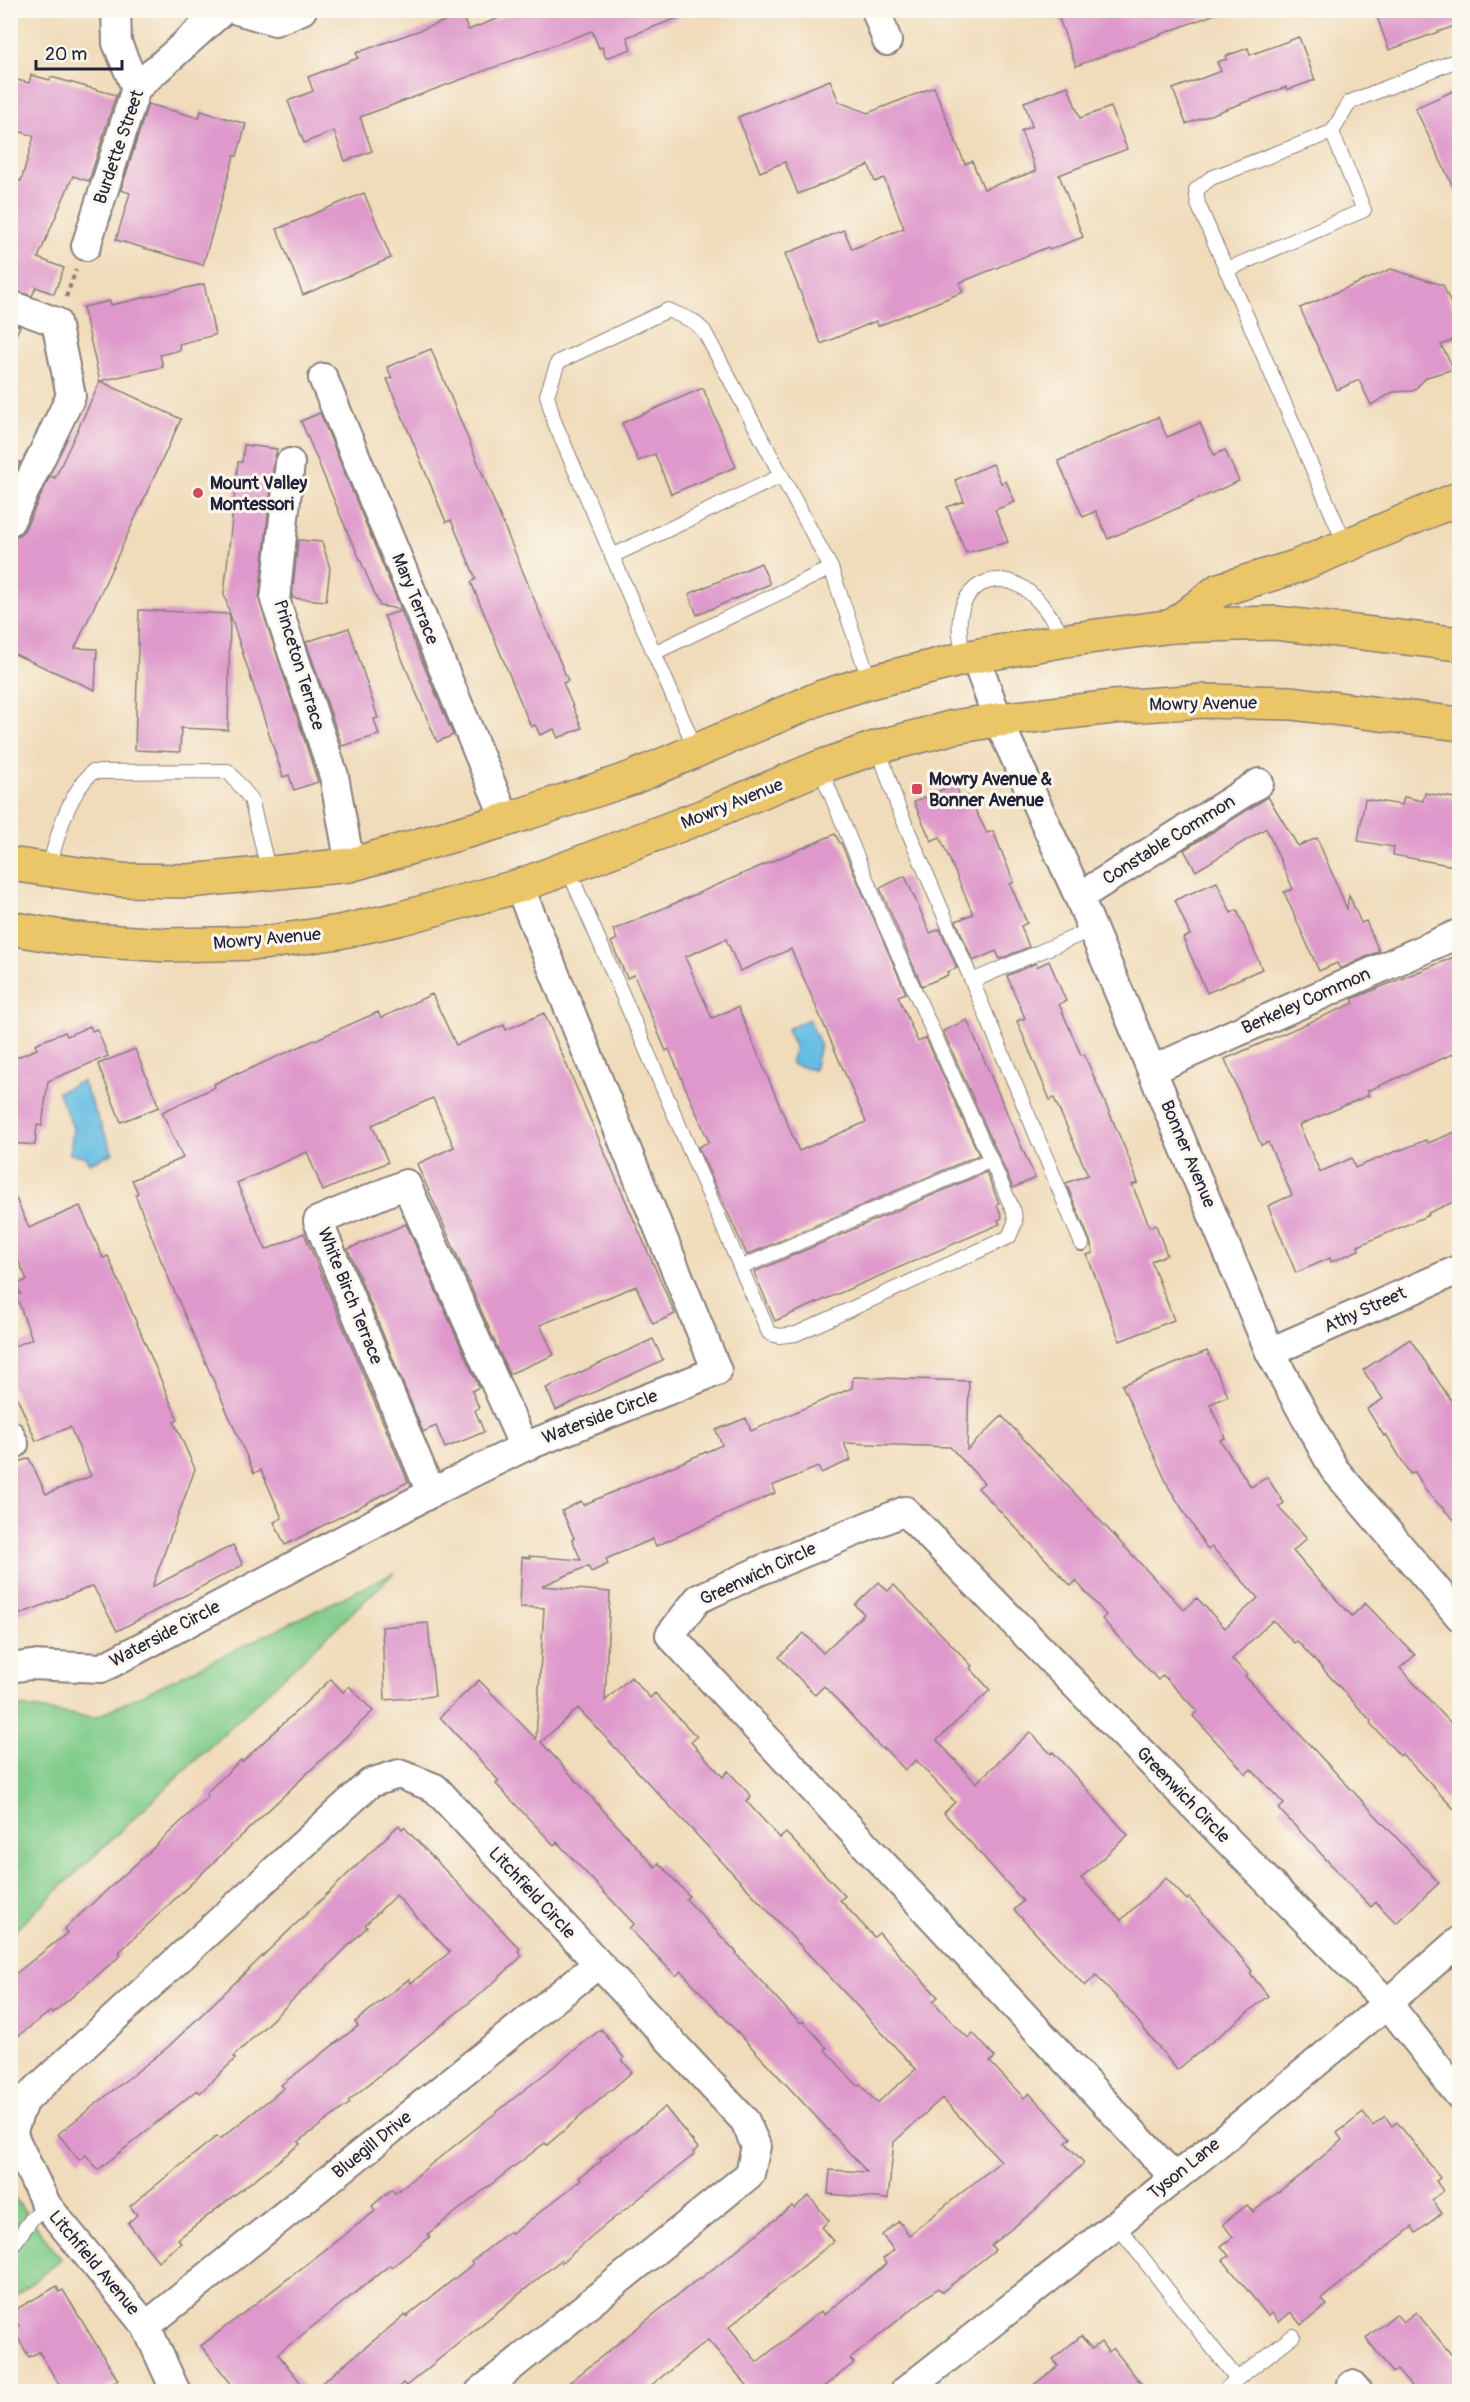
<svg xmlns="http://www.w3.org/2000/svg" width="1470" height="2402" font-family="Pangolin,sans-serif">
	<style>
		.green { fill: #80cc8a; stroke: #517762; stroke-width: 1.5 }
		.water { fill: #66bde3; stroke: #44708f; stroke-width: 1.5 }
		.building { fill: #de98cb; fill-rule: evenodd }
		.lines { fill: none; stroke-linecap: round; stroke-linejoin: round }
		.lane-casing { stroke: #897e7a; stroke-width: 16 }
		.street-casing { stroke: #897e7a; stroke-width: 32 }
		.primary-casing { stroke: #897e7a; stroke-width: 36 }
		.path { stroke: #897e7a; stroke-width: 4; stroke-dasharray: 4.5 4.5; stroke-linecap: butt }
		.lane { stroke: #fff; stroke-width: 14 }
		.street { stroke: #fff; stroke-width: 28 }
		.primary { stroke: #eac669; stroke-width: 33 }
		.poi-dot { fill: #d1495b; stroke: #fbf7ec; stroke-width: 2 }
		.labels { text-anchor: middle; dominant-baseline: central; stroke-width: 6; stroke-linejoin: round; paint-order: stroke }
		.street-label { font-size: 18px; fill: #22223b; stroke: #fbf7ec }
		.poi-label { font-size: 18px; font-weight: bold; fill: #22223b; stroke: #fbf7ec; text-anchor: start }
	</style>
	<rect width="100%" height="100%" fill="#fbf7ec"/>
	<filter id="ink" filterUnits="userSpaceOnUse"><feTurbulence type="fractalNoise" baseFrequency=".0167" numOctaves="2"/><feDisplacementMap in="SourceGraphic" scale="12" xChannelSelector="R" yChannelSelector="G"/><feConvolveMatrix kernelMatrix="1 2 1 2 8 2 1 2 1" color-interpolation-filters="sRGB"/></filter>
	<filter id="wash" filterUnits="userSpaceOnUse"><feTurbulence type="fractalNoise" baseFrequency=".008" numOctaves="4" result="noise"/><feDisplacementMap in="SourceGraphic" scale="24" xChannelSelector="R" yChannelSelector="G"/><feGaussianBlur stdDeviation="1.35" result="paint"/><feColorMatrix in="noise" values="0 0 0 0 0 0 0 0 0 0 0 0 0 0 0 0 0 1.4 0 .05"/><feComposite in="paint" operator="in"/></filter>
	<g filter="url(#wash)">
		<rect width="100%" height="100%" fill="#f0dbba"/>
		<g class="green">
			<path d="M394,1573L11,1934V1705L94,1718Z"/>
			<path d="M10,2192L61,2259L11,2300H10Z"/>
		</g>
		<g class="water">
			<path d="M809,1019L820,1044L814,1070L791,1064L795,1046L787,1029Z"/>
			<path d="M82,1081L113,1153L89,1163L85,1156L70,1154L73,1128L58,1092Z"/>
		</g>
		<g id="blocks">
			<g class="building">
				<path d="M520,10H690L691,13L627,37L631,49L606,58L602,47L599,48L592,31L360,117L372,151L345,161L334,131L304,143L288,101L313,91L308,77L358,58L356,53L462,15L468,30Z"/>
				<path d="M1056,10H1218V13L1076,66Z"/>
				<path d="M1394,10H1460V24L1389,50L1377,17Z"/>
				<path d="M1299,37L1315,80L1287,90L1286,87L1186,124L1173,89L1221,71L1217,62L1227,59L1226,56L1248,48L1250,55Z"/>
				<path d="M31,75L50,80L51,77L116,95L89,181L73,176L38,258L64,268L54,294L36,287L32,296L10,289V177L21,181L34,136L15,130L17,124L10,122V78L29,83Z"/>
				<path d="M830,80L839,102L868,113L934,87L965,164L972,161L984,189L1036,171L1021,131L1032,126L1024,102L1068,86L1080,118L1111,107L1127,149L1059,175L1083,237L1049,250L1048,247L959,283L963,292L878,326L876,321L821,344L785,254L844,230L852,249L904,228L884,178L875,182L869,165L798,194L785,162L760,172L738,117Z"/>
				<path d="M1460,88V201L1415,108Z"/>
				<path d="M148,104L199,118L201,111L246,124L237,156H234L203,265L116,240L130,193L121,190Z"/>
				<path d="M364,193L391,258L303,295L277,229Z"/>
				<path d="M1391,269L1443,285L1460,325V337L1441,345L1454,369L1427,377L1413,391L1393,392L1371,405L1359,380L1337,390L1300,308Z"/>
				<path d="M204,284L215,335L179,344L180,350L160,355L163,367L100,381L181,419L75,648L97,649L95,690L10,652V537L19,535L25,529L50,476L55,478L100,382L83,307L110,301L111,305Z"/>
				<path d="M10,323L20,326L11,347L10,346Z"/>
				<path d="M431,349L568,681L563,683L582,728L558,738L554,729L540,735L535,725L531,727L471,582L476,579L451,520L446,522L387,379L392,378L387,367Z"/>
				<path d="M703,388L736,467L671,494L655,454L638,461L622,423Z"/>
				<path d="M320,413L401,609L380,606L353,543H352L301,421Z"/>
				<path d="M1158,417L1167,437L1200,423L1214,455L1225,450L1239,481L1108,539L1096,511L1083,517L1058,461Z"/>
				<path d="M244,445L277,449L274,461L259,599L318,782L294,790L289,775L283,777L230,614L228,730L181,728L180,752L135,750L139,610L230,614L224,594L238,462H242Z"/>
				<path d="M10,457L20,462L10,482Z"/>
				<path d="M993,464L1001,483L1006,481L1015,502L995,510L1008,542L966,553L947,507L964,501L955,480Z"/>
				<path d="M298,540L322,542L330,568L326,601L292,598Z"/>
				<path d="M761,563L770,584L697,615L689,594Z"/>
				<path d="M401,611L453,735L437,742L384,616Z"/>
				<path d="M349,628L378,718L374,719L379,735L342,746L306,642Z"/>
				<path d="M955,784L961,798L968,796L987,833L993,831L1014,882L1010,884L1027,923L1021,926L1029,947L1000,959L996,951L973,961L956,921L973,914L940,837L931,841L914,802Z"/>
				<path d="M1425,793L1460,799V867L1393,855L1394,847L1358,841L1365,799L1402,805L1404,797L1423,801Z"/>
				<path d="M1268,797L1298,846L1317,838L1347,909L1349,895L1361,923L1366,921L1379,951L1340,969L1337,963L1319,971L1284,892L1293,889L1266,828L1196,871L1184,850Z"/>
				<path d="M835,834L840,843H841L906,993L898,996L918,1042L926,1038L979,1155L747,1255L698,1147L709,1142L669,1049L666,1051L634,975L627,978L611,942L617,939L613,930ZM726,939L740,971L791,949L866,1122L799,1151L738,1007L712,1018L685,957Z"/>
				<path d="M905,876L930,933L940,929L957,968L947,972L948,975L922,986L880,888Z"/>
				<path d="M1217,882L1231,913L1237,910L1262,969L1207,993L1183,938L1190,935L1175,900Z"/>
				<path d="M1454,957L1460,969V1051L1367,1091L1369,1095L1299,1125L1320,1172L1352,1158L1355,1168L1401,1149V1150L1426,1140L1428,1143L1460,1130V1199L1428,1213L1429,1215L1358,1246L1359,1250L1331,1262L1330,1258L1296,1273L1268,1206L1292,1195L1268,1142L1261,1145L1225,1059L1354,1003L1352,999Z"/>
				<path d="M1049,961L1066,1001L1059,1004L1081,1055L1084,1054L1129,1158L1138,1183L1132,1185L1150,1227L1156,1225L1167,1255L1151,1261L1174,1320L1120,1341L1087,1255L1093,1253L1090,1241L1066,1183L1088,1175L1054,1098L1050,1100L1017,1021L1025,1018L1007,976L1036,963L1037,967Z"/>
				<path d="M432,994L456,1045L504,1025L506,1030L544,1013L675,1314L653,1324L636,1286L540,1325L554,1355L509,1374L417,1164L454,1147L433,1098L372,1125L388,1162L323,1191L307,1152L237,1183L266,1250L304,1233L408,1482L285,1545L274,1522L282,1518L261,1470L254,1473L162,1263L135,1194L138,1193L132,1180L183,1158L162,1112L215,1087L214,1084L238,1072V1074L378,1012L381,1018Z"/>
				<path d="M967,1020L1035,1178L1013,1188L943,1031Z"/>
				<path d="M90,1026L92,1031L97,1029L108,1056L48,1081L42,1126L37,1125L35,1145L10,1143V1083L15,1058L37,1049L35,1044L65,1032L67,1036Z"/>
				<path d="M135,1049L159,1107L121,1122L98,1064Z"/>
				<path d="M986,1172L999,1203L997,1204L1002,1218L998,1220L1000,1224L775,1321L754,1272Z"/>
				<path d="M10,1185L29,1228L80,1206L103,1258L108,1256L178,1420L174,1422L195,1469L152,1587L233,1545L243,1565L117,1631L93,1586L10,1618V1466L29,1458L46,1494L91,1476L70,1427L36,1441L10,1381V1348L32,1339L16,1295L21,1294L17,1284L27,1280L10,1241Z"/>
				<path d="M406,1224L479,1387L472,1391L479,1408L475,1410L484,1432L445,1448L436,1426L423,1432L348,1249Z"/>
				<path d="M653,1339L663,1360L556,1410L546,1388Z"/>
				<path d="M1410,1339L1452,1402L1460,1397V1526L1426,1491L1415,1472L1410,1474L1386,1434L1384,1436L1367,1409L1383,1399L1363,1370Z"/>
				<path d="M1207,1351L1228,1396L1210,1404L1225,1438L1220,1440L1251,1487L1267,1477L1284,1503L1278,1507L1307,1538L1293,1551L1316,1578L1352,1616L1365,1603L1415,1655L1400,1668L1460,1733V1815L1402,1754L1400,1756L1370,1723L1371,1721L1297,1641L1294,1643L1273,1620L1232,1659L1247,1674L1245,1676L1439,1883L1396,1923L1376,1902L1371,1907L1279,1809L1284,1804L1251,1769L1246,1774L1193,1716L1197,1711L1163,1675L1158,1680L1102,1619L1106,1615L1076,1581L1071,1586L978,1488L984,1483L950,1447L844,1443L851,1460L821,1473L818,1467L772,1486L775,1493L656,1546L653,1539L606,1559L608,1564L591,1572L588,1566L542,1586L610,1592L605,1701L631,1677L650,1698L655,1693L697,1737L691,1742L723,1777L728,1771L751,1796L746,1801L780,1838L786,1833L845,1896L840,1900L874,1937L879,1933L938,1997L933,2001L950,2020L968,2038L973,2033L995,2057L990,2062L1024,2098L1029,2093L1071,2138L1066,2143L1084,2163L1034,2211L991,2245L995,2250L942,2292L938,2288L850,2359L854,2363L818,2391H752L708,2340L644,2391H559L699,2278L700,2279L792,2206L794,2208L809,2196L829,2221L822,2227L834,2241L729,2327L757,2362L821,2311L824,2315L886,2264L883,2259L894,2250L882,2235L899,2221L909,2235L1001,2161L942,2098L894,2142L888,2199L828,2194L830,2170L867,2172L681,1971L676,1976L629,1928L634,1924L557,1842L554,1845L496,1784L499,1781L440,1717L479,1680L536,1739L544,1608L520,1607L522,1557L530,1558L529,1556L581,1560L572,1539L574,1538L562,1511L581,1501L583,1505L722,1445L716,1430L746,1418L751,1431L852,1388L853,1377L969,1381L967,1450L1002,1416L1184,1610L1197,1598L1225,1628L1258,1598L1212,1547L1208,1550L1169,1488L1122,1385ZM578,1708L916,2069L877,2103L860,2084L858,2086L825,2050L827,2048L803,2021L801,2023L791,2014L736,1954L737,1953L686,1899L689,1896L659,1863L655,1867L541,1742Z"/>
				<path d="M879,1582L888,1591L894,1585L972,1666L970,1668L990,1690L937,1740L976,1783L1030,1732L1051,1754L1053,1752L1128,1835L1081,1878L1121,1920L1166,1878L1187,1900L1189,1898L1222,1934L1252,1971L1250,1973L1268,1996L1177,2070L1132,2014L1096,1975L1085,1986L1014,1910L1023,1901L944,1813L955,1802L916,1760L905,1770L884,1748L883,1750L824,1686L815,1695L779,1657L804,1633L823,1653L864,1614L855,1605Z"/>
				<path d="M428,1623L435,1696L385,1700L382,1627Z"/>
				<path d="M331,1679L343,1692L349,1686L373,1711L119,1952L121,1955L53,2013L51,2011L10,2042V1978L67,1933L64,1929L147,1854L208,1796L206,1793L241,1760L242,1762Z"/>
				<path d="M399,1825L402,1829L404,1827L520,1949L518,1951L522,1956L491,1985L348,2101L350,2103L298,2142L300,2144L178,2239L181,2243L158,2261L128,2223L137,2215L130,2206L217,2136L220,2139L284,2088L281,2085L358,2026L355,2022L409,1979L411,1983L450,1952L396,1895L365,1925L367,1927L327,1967L233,2057L235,2059L200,2093L197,2090L98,2170L86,2155L79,2160L58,2134L168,2047Z"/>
				<path d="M601,2029L624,2058L622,2060L632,2072L547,2145L545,2143L503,2175L428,2234L430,2237L392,2267L390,2265L278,2354L307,2391H237L201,2346L375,2211L372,2206L392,2189L395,2193Z"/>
				<path d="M665,2107L698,2148L693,2152L695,2154L594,2234L562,2263L561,2260L406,2386L403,2383L394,2391H312L405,2315L406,2317L473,2264L471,2262L510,2231L512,2234L581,2180L579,2178L601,2161L600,2159Z"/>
				<path d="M1363,2113L1373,2126L1385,2116L1392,2126L1397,2122L1424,2156L1440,2178L1436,2181L1443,2191L1432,2200L1442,2213L1416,2233L1412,2227L1359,2269L1321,2299L1327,2305L1301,2325L1291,2312L1279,2322L1272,2313L1268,2316L1223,2260L1229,2256L1221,2246L1233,2237L1223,2224L1247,2205L1253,2212L1304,2172L1342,2140L1337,2133Z"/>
				<path d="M57,2286L59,2292L63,2290L118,2380L99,2391H63L39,2352L29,2357L13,2329L19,2326L11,2312Z"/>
				<path d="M1416,2312L1460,2365V2391H1415L1397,2370L1393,2373L1366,2338L1396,2314L1403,2322Z"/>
				<path d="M1081,2336L1092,2349L1101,2342L1108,2352L1113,2348L1147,2391H1026L1058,2366L1053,2359Z"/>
			</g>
		</g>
	</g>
	<g filter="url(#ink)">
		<use href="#blocks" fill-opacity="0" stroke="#897e7a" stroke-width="1.5"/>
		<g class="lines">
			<defs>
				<g id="lane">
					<path d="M1226,270L1364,210L1332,132"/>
					<path d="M1346,546L1198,204L1196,190L1211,178L1332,132L1350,102L1460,59"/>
					<path d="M612,556L781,476"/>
					<path d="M654,653L831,568"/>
					<path d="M963,659C962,645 957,626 961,612C968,581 1000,571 1025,589C1043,602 1054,622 1066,640"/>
					<path d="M878,747L898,807L972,981"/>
					<path d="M696,750L554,421L547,395L558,362L668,310L693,321L704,331L831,568L870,682"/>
					<path d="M568,869L769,1333L779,1336L796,1334L1009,1237L1015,1223L1014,1212L886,927L820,768"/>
					<path d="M48,871C58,835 65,800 92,772L228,771L251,799L269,873"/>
					<path d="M1082,1244L972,981L1093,929"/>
					<path d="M742,1267L991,1160"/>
					<path d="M1116,2224L1237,2379L1293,2336"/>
					<path d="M10,2249L33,2217L47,2206"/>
					<path d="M1223,2392L1237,2379"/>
				</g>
				<g id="street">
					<path d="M116,10L117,43L136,88"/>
					<path d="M237,10L275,21L302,10"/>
					<path d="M876,10L887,41"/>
					<path d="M86,246L136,88L223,10"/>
					<path d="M10,305L56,322L71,396L10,521"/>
					<path d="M323,378L506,820"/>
					<path d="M290,463L275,600L334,776L350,865"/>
					<path d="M975,656L998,720L1079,897L1270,1352L1334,1469L1460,1617"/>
					<path d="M1079,897L1259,783"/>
					<path d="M1152,1070L1460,933"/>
					<path d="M1270,1352L1460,1269"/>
					<path d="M10,1435L14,1444L10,1445"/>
					<path d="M431,1493L318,1221L406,1184L524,1447"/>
					<path d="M10,1668L31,1665L102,1668L431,1493L524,1447L717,1371L519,886"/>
					<path d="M1174,2177L670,1635L698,1599L759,1571L905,1511L1388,2004L1460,2096"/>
					<path d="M146,2326L598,1964"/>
					<path d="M1352,2385L1358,2392"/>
					<path d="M176,2392L146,2326L47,2206L12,2133L23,2102L370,1783L399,1774L435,1788L745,2121L756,2146L750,2174L480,2392"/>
					<path d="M904,2392C1091,2244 1281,2098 1460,1940"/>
				</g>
				<g id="primary">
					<path d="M1173,626L1219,590L1295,567L1460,498"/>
					<path d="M10,864L121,880L189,881L350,865L506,820L632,778L822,697L870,682L975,656L1066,640L1173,626L1275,623L1460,644"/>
					<path d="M10,928L73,939L166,945L263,943L339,932L398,919L519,886L701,817L820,767L878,747L954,727L998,720L1113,707L1203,701L1291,703L1460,724"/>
				</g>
			</defs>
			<use href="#lane" class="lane-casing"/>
			<use href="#street" class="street-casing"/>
			<use href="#primary" class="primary-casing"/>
			<path class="path" d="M66,297L76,270"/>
			<use href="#lane" class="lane"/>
			<use href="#street" class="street"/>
			<use href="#primary" class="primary"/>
		</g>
	</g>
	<g class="poi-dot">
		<circle cx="198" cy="493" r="6"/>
		<rect x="911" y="783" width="12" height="12" rx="3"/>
	</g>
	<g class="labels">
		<g class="street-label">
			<text transform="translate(119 147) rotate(-71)">Burdette Street</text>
			<text transform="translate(415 599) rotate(68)">Mary Terrace</text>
			<text transform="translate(299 665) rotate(73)">Princeton Terrace</text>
			<text transform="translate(1203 704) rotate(-1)">Mowry Avenue</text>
			<text transform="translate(732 804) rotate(-22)">Mowry Avenue</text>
			<text transform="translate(1169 840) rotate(-32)">Constable Common</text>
			<text transform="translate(267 939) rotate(-5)">Mowry Avenue</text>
			<text transform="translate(1306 1001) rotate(-24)">Berkeley Common</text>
			<text transform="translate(1188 1154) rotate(67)">Bonner Avenue</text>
			<text transform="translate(350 1296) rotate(68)">White Birch Terrace</text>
			<text transform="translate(1365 1310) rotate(-24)">Athy Street</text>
			<text transform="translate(600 1417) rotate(-21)">Waterside Circle</text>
			<text transform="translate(758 1574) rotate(-25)">Greenwich Circle</text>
			<text transform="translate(165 1634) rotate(-28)">Waterside Circle</text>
			<text transform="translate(1183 1795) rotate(46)">Greenwich Circle</text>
			<text transform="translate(532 1893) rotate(47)">Litchfield Circle</text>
			<text transform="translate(372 2145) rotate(-39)">Bluegill Drive</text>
			<text transform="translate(1184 2169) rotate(-39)">Tyson Lane</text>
			<text transform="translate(94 2263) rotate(50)">Litchfield Avenue</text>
		</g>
		<g class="poi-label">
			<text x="210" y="483">Mount Valley<tspan x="210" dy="21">Montessori</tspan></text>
			<text x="929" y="779">Mowry Avenue &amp;<tspan x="929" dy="21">Bonner Avenue</tspan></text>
		</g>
	</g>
	<rect width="1470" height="2402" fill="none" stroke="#fbf7ec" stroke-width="36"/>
	<path d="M36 60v9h86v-9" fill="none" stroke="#22223b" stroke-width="3"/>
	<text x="45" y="60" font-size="18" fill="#22223b" stroke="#fbf7ec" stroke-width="4.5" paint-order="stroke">20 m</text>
</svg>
